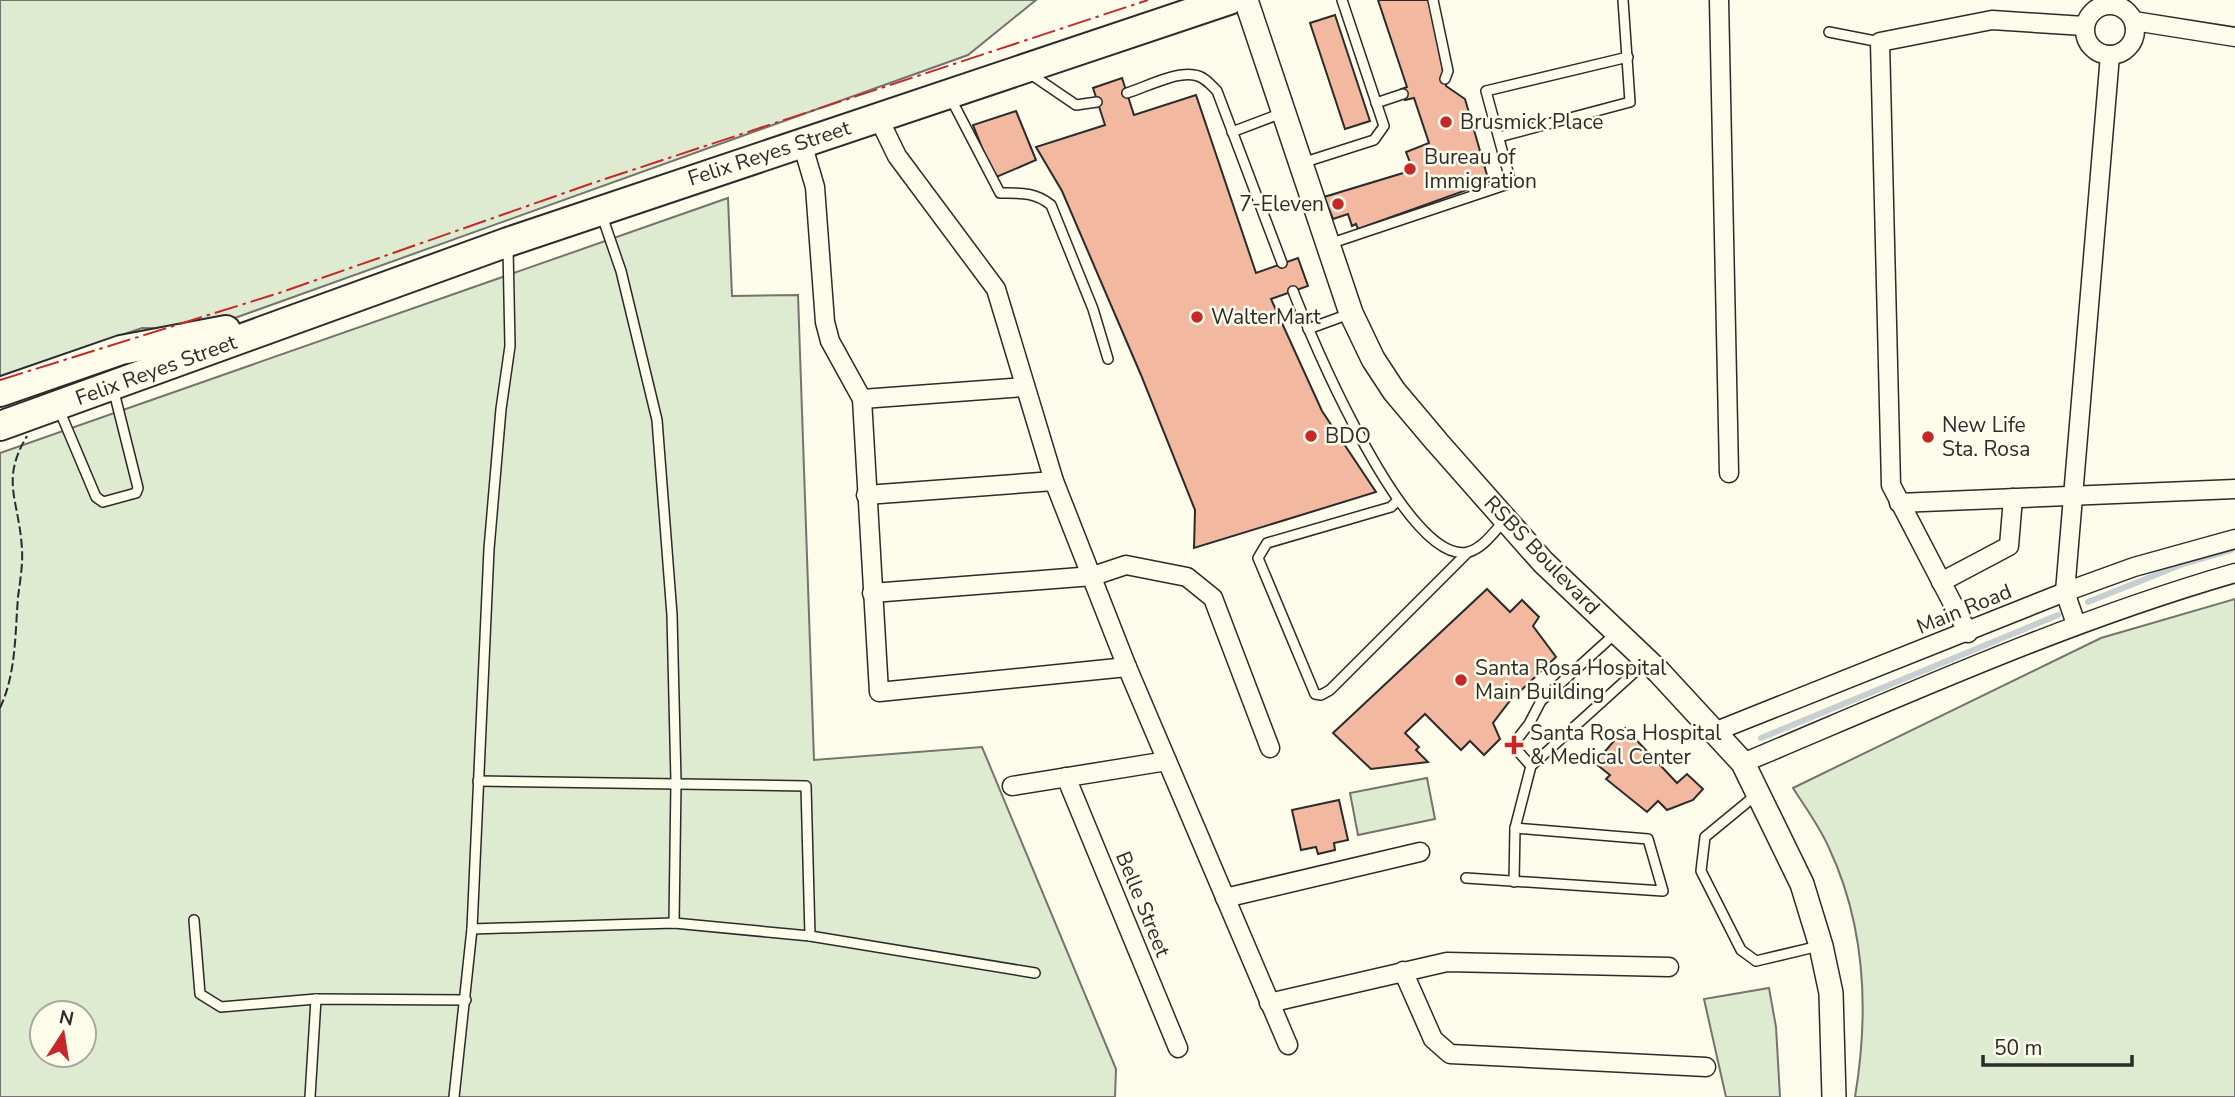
<svg xmlns="http://www.w3.org/2000/svg" width="2235" height="1097" font-family="'Nunito Sans',sans-serif">
	<style>
		.green { fill: #deebd1; stroke: #74746e; stroke-width: 2; fill-rule: evenodd }
		.lines { fill: none; stroke-linecap: round; stroke-linejoin: round }
		.stream { stroke: #c7d0d0; stroke-width: 6 }
		.building { fill: #f2b8a0; stroke: #2b2b2b; stroke-width: 2 }
		.service-casing { stroke: #2b2b2b; stroke-width: 12 }
		.minor-casing { stroke: #2b2b2b; stroke-width: 21 }
		.tertiary-casing { stroke: #2b2b2b; stroke-width: 26 }
		.primary-casing { stroke: #2b2b2b; stroke-width: 32 }
		.service { stroke: #fdfbea; stroke-width: 9 }
		.minor { stroke: #fdfbea; stroke-width: 18 }
		.tertiary { stroke: #fdfbea; stroke-width: 23 }
		.primary { stroke: #fdfbea; stroke-width: 28 }
		.fence { stroke: #2b2b2b; stroke-width: 2; stroke-dasharray: 9 3.5; stroke-linecap: butt }
		.power { stroke: #c62828; stroke-width: 2; stroke-dasharray: 24 5 3.5 5; stroke-linecap: butt }
		.poi-dot { fill: #c62828; stroke: #fdfbea; stroke-width: 2.5 }
		.labels { text-anchor: middle; dominant-baseline: central; stroke-width: 5; stroke-linejoin: round; paint-order: stroke }
		.poi-label { font-size: 21px; fill: #2b2b2b; stroke: #fdfbea; text-anchor: start }
		.street-label { font-size: 21px; fill: #2b2b2b; stroke: #fdfbea }
	</style>
	<rect width="100%" height="100%" fill="#fdfbea"/>
	<g class="green">
		<path d="M0,0H1036L968,55L204,329L142,328L0,377Z"/>
		<path d="M728,198L732,296L798,295L814,760L982,747L1116,1069L1115,1097H0V453ZM42,1013H84V1055H42Z"/>
		<path d="M2235,599V1097H1855C1869,1013 1866,927 1829,848C1820,827 1805,807 1793,788L2101,638Z"/>
		<path d="M1427,778L1435,819L1358,835L1350,793Z"/>
		<path d="M1769,988L1776,1027L1780,1097H1726L1704,999Z"/>
	</g>
	<g class="lines">
		<g class="stream">
			<path d="M2088,602L2183,564L2231,550"/>
			<path d="M1761,738L2058,615"/>
		</g>
	</g>
	<g class="building">
		<path d="M1378,0H1429L1446,86L1465,99L1489,182L1358,229L1356,224L1352,226L1348,214L1333,219L1324,197L1413,170L1406,152L1429,143L1414,98L1405,100L1401,89L1407,87Z"/>
		<path d="M1335,15L1370,121L1345,129L1310,23Z"/>
		<path d="M1122,78L1134,115L1196,95L1256,273L1298,258L1308,286L1271,299L1322,411L1376,492L1194,548L1195,510L1141,375L1062,191L1036,147L1105,125L1093,88Z"/>
		<path d="M1016,111L1036,160L994,178L973,125Z"/>
		<path d="M1487,589L1510,612L1522,600L1539,617L1533,626L1556,657L1509,702L1493,723L1500,739L1484,755L1470,741L1461,750L1425,714L1405,733L1419,747L1416,750L1428,762L1371,769L1333,733Z"/>
		<path d="M1625,728L1677,783L1687,774L1703,789L1693,800L1667,810L1658,801L1647,812L1606,779L1610,775L1595,763Z"/>
		<path d="M1339,800L1348,840L1334,843L1335,850L1318,854L1316,847L1301,850L1292,810Z"/>
	</g>
	<g class="lines">
		<defs>
			<g id="service">
				<path d="M1433,0L1448,71L1445,79"/>
				<path d="M1829,32L1880,42"/>
				<path d="M1029,73L1076,105L1097,102"/>
				<path d="M1127,93C1146,87 1174,72 1194,75C1204,76 1211,85 1217,91L1282,263"/>
				<path d="M950,97L1000,193C1020,193 1035,192 1051,205L1093,309L1108,359"/>
				<path d="M1376,103L1403,94"/>
				<path d="M1232,132L1282,113"/>
				<path d="M1499,137L1630,102L1623,0"/>
				<path d="M1302,163L1374,140L1384,126L1342,0"/>
				<path d="M601,213L621,271L657,420L672,615L676,782L674,923"/>
				<path d="M1329,244L1511,183L1486,91L1628,57"/>
				<path d="M1293,291C1312,339 1407,567 1468,552C1482,549 1494,532 1504,521"/>
				<path d="M1308,329L1349,314"/>
				<path d="M58,407L96,497L103,502L136,493L138,488L113,388"/>
				<path d="M1398,500L1391,507L1267,543L1258,558L1315,694L1321,695L1330,690L1467,553"/>
				<path d="M1531,766L1516,749L1515,742L1529,724L1541,701L1616,633"/>
				<path d="M478,781L806,786L810,936"/>
				<path d="M1756,795L1705,837L1701,871L1741,950L1756,961L1819,946"/>
				<path d="M1466,878L1663,891L1648,839L1515,828"/>
				<path d="M1514,882L1515,828L1531,766L1647,661"/>
				<path d="M194,920L200,994L221,1007L316,999"/>
				<path d="M472,929L674,923L810,936L1035,973"/>
				<path d="M310,1097L316,999L466,1000"/>
				<path d="M454,1097L472,929L489,549L501,409L510,346L508,248"/>
			</g>
			<g id="minor">
				<path d="M1719,0L1729,473"/>
				<circle cx="2110" cy="30" r="25"/>
				<path d="M2134,21L2235,37"/>
				<path d="M878,117L897,156L996,289L1054,481L1127,667L1288,1045"/>
				<path d="M802,143L815,187L825,322L830,341L862,399L879,692L1127,667"/>
				<path d="M862,399L1024,387"/>
				<path d="M866,495L1054,481"/>
				<path d="M1899,503L2235,489"/>
				<path d="M1941,582L2009,546L2013,498"/>
				<path d="M872,593L1093,576L1126,565L1187,577L1213,598L1270,748"/>
				<path d="M2076,624L2065,592L2110,55"/>
				<path d="M1968,633L1891,485L1880,42L1992,20L2084,26"/>
				<path d="M1714,732L2065,592L2134,567L2235,539"/>
				<path d="M1743,763C1905,695 2065,622 2235,573"/>
				<path d="M1066,777L1178,1048"/>
				<path d="M1012,786L1167,761"/>
				<path d="M1225,898L1420,852"/>
				<path d="M1403,971L1433,1039L1450,1054L1706,1067"/>
				<path d="M1269,1003L1447,962L1669,967"/>
			</g>
			<path id="tertiary" d="M1246,0L1351,313L1373,359L1394,391L1437,442L1543,562L1659,672L1743,763L1802,884L1821,946L1831,993L1834,1097"/>
			<g id="primary">
				<path d="M0,392L121,350L226,330"/>
				<path d="M0,426L508,242L1229,0"/>
			</g>
		</defs>
		<use href="#service" class="service-casing"/>
		<use href="#minor" class="minor-casing"/>
		<use href="#tertiary" class="tertiary-casing"/>
		<use href="#primary" class="primary-casing"/>
		<use href="#service" class="service"/>
		<use href="#minor" class="minor"/>
		<use href="#tertiary" class="tertiary"/>
		<use href="#primary" class="primary"/>
		<path class="fence" d="M0,708C16,674 15,635 18,597C20,582 23,564 22,549C19,499 0,481 27,436"/>
		<path class="power" d="M0,380L279,293L593,183L1148,0"/>
	</g>
	<g class="poi-dot">
		<circle cx="1446" cy="122" r="7"/>
		<circle cx="1410" cy="169" r="7"/>
		<circle cx="1338" cy="204" r="7"/>
		<circle cx="1197" cy="317" r="7"/>
		<circle cx="1311" cy="436" r="7"/>
		<circle cx="1928" cy="437" r="7"/>
		<circle cx="1461" cy="680" r="7"/>
		<path d="M1510.5 734.5h7v7h7v7h-7v7h-7v-7h-7v-7h7z"/>
	</g>
	<g class="labels">
		<g class="poi-label">
			<text x="1460" y="122">Brusmick Place</text>
			<text x="1424" y="157">Bureau of<tspan x="1424" dy="24">Immigration</tspan></text>
			<text x="1324" y="204" text-anchor="end">7-Eleven</text>
			<text x="1211" y="317">WalterMart</text>
			<text x="1942" y="425">New Life<tspan x="1942" dy="24">Sta. Rosa</tspan></text>
			<text x="1325" y="436">BDO</text>
			<text x="1475" y="668">Santa Rosa Hospital<tspan x="1475" dy="24">Main Building</tspan></text>
			<text x="1530" y="733">Santa Rosa Hospital<tspan x="1530" dy="24">&amp; Medical Center</tspan></text>
		</g>
		<g class="street-label">
			<text transform="translate(769 153) rotate(-18)">Felix Reyes Street</text>
			<text transform="translate(156 370) rotate(-20)">Felix Reyes Street</text>
			<text transform="translate(1542 555) rotate(46)">RSBS Boulevard</text>
			<text transform="translate(1964 609) rotate(-22)">Main Road</text>
			<text transform="translate(1143 904) rotate(68)">Belle Street</text>
		</g>
	</g>
	<g transform="translate(63 1034) rotate(12)"><circle r="33" fill="#fdfbea" stroke="#a9a89e" stroke-width="2"/>
	<path d="M0-5L12 26L0 18L-12 26Z" fill="#c62828"/>
	<text y="-10" font-size="19" font-weight="bold" text-anchor="middle" fill="#2b2b2b">N</text>
	</g>
	<path d="M1983 1055v10h149v-10" fill="none" stroke="#2b2b2b" stroke-width="3.5"/>
	<text x="1994" y="1055" font-size="21" fill="#2b2b2b" stroke="#fdfbea" stroke-width="5" paint-order="stroke">50 m</text>
</svg>
